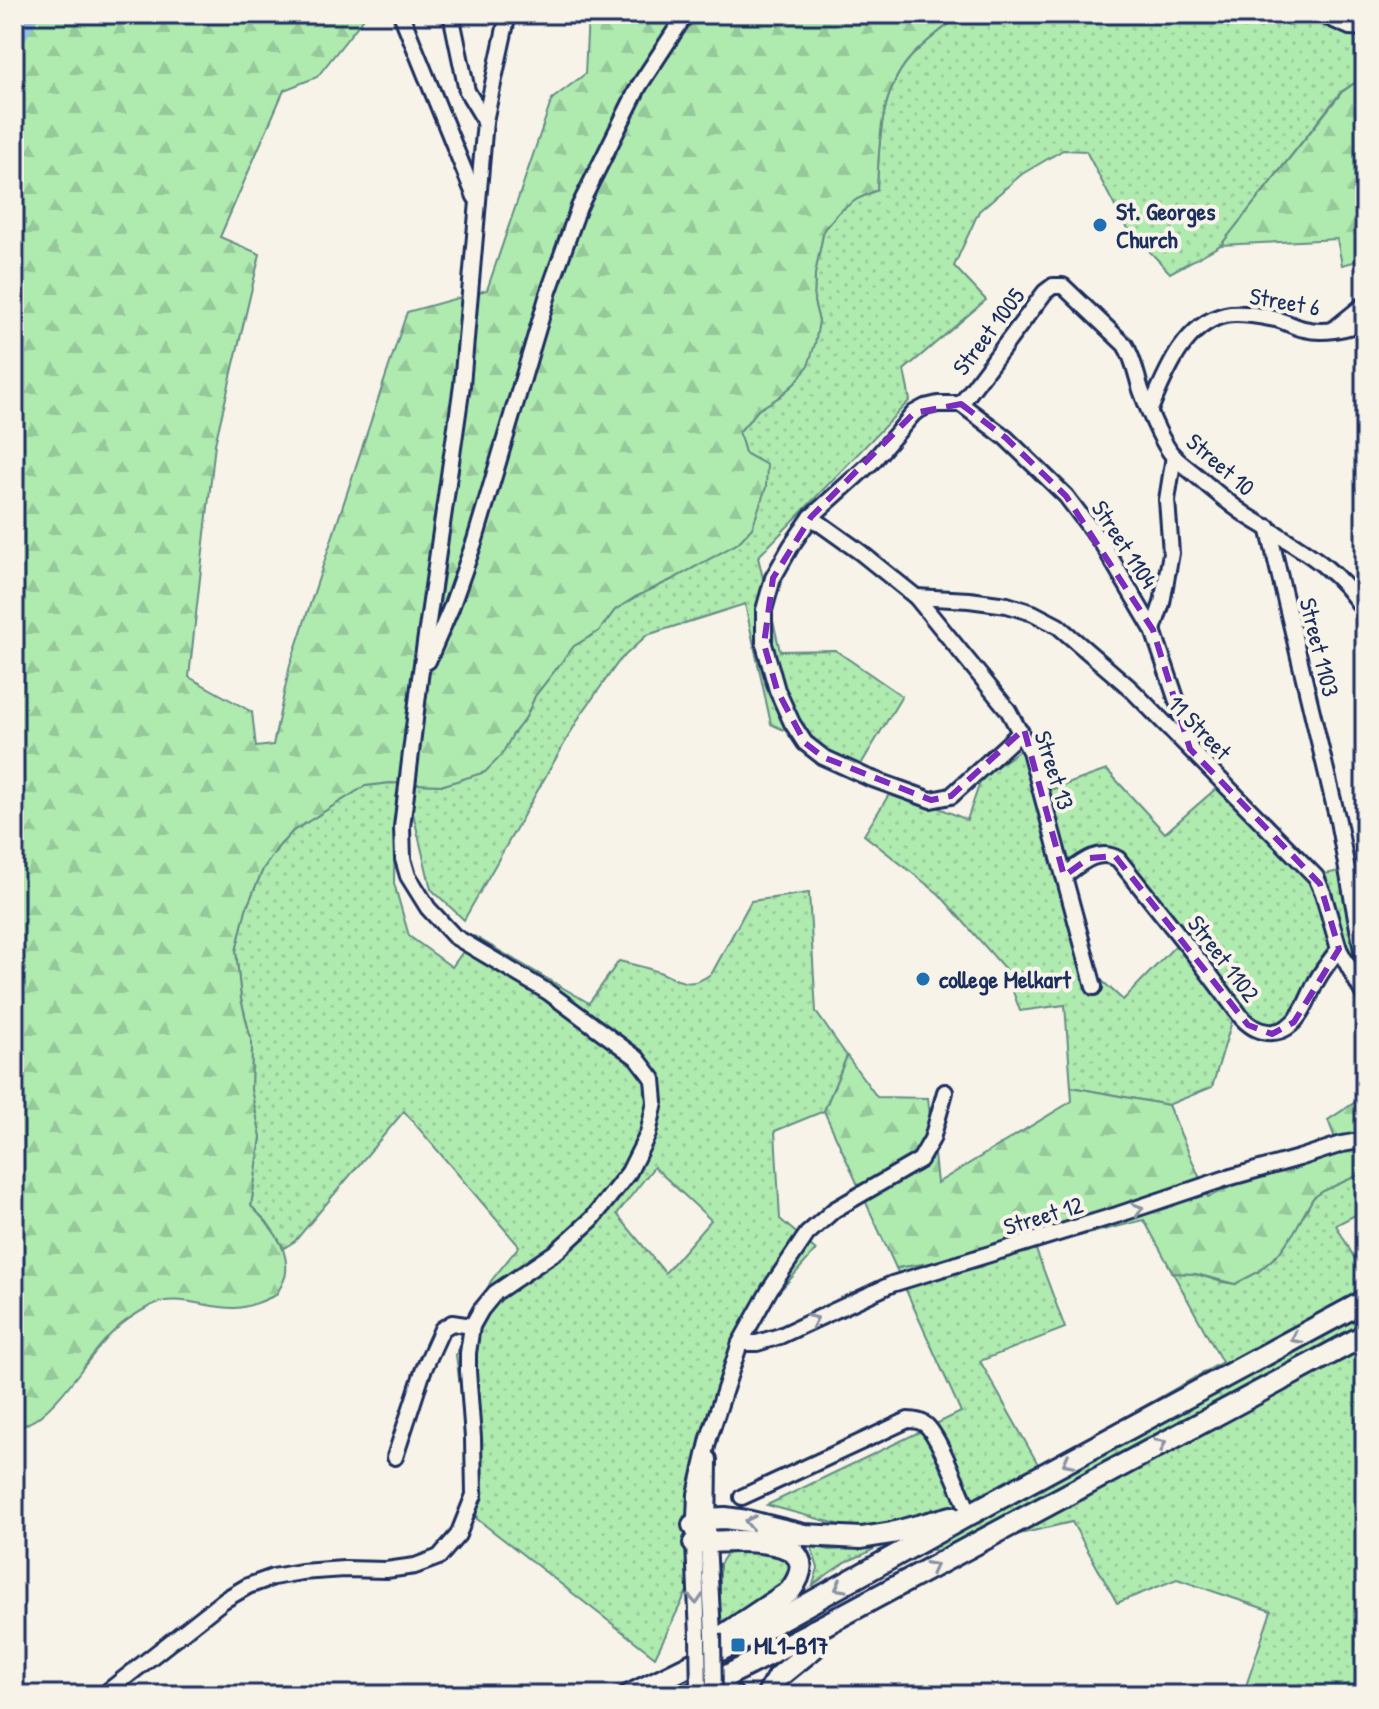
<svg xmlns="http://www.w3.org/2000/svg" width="1379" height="1709" font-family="'Patrick Hand',sans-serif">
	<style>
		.grass { fill: url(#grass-dots); stroke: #658c86; stroke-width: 2; fill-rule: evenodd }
		.forest { fill: url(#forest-firs); stroke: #658c86; stroke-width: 2 }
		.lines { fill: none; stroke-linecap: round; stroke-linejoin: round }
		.river { stroke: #8fc1eb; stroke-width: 26 }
		.minor-casing { stroke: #1b2f5e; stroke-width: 20 }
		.highway-casing { stroke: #1b2f5e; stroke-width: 26 }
		.minor { stroke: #f7f3e8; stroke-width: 14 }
		.highway { stroke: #f7f3e8; stroke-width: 20 }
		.minor-bridge-casing { stroke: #1b2f5e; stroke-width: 20; stroke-linecap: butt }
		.minor-bridge { stroke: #f7f3e8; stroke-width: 14 }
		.oneway { stroke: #8991a3 }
		.marked { fill: none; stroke: #7b2cbf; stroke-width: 6; stroke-dasharray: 16 10; stroke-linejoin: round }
		.poi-dot { fill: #1f6fb2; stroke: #f7f3e8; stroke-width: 3 }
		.labels { text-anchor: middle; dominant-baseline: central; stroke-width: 8; stroke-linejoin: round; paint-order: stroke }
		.poi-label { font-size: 24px; font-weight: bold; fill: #1b2f5e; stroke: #f7f3e8; text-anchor: start }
		.street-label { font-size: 24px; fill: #1b2f5e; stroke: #f7f3e8 }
	</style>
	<defs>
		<pattern id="grass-dots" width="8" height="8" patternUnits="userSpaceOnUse" patternTransform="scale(2)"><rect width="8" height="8" fill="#afeaaf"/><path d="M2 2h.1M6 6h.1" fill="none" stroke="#96c999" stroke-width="1.8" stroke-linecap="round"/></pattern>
		<pattern id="forest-firs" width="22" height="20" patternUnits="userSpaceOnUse" patternTransform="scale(2)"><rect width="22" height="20" fill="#afeaaf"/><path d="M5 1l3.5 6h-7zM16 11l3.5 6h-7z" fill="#96c999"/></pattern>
	</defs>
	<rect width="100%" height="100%" fill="#f7f3e8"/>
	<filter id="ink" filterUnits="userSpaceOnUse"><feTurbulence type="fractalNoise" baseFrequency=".0125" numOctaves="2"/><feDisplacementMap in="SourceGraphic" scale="16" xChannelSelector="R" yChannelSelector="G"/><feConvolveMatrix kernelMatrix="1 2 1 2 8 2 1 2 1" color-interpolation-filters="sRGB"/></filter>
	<g filter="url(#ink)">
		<g class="grass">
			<path d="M962,14H1365V76L1341,92L1221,245L1170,273L1124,224L1086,151L1063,150L1022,174L979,211L954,266L986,300L904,370L910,400L758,557L780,651L835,650L902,696L860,766L771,724L745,604L647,635L619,661L580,716L464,920L431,889L411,805L395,808L394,883L409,936L452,967L474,936L589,1003L619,961C634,965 650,968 664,974C683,983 693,988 712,973L751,901L809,893L816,1012L847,1056L824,1111L775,1131L780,1219L816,1250L778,1293L747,1342L717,1419L689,1587L655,1657L477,1519L456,1355L491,1281L519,1246L404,1111L295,1241L284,1248L267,1222L251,1206L261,1137L251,1090L252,1044L241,999L236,951L246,909L263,869L279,846L293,831L365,786L390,783L444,785L463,778L513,734L526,717L535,696L574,646L599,631L615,610L635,597L673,579L738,543L752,528L745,453L739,432L758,410L779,397L795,383L808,366L819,321L814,302L815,274L824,229L839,212L857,199L877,190C879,146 879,94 909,59C925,41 944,28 962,14ZM654,1167L711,1220L665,1273L617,1214Z"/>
			<path d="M1024,747L1053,789L1107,770L1165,833L1219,786L1305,878L1365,866V962L1364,959L1327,961L1278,1035L1233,1018L1212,1087L1168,1105L1071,1087L1065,1005L1020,1011L1005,969L939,894L864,835L893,788L967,820L982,777ZM1108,849L1180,941L1123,1000L1099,978L1069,873Z"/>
			<path d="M1365,1172V1210L1336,1225L1365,1277V1695H1243L1271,1611L1177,1579L1117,1603L1072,1522L941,1552L767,1505L961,1412L896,1268L1035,1247L1065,1328L980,1361L1039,1466L1222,1362L1173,1273L1196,1274L1222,1282L1235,1284L1258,1272L1279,1253L1294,1232L1313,1198L1323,1191Z"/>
			<path d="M811,1546L830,1550L875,1548C866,1555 855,1557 846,1562C834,1569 824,1577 813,1585L818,1568Z"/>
			<path d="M755,1548C768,1552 783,1554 791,1566L785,1584L769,1600L720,1625V1564L726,1555L733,1551Z"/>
		</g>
		<g class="forest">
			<path d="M14,14H367L317,77L284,90L220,237L260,254L215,444L189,677L252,712L256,747L273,745L290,665L407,312L487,290L552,99L585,74L588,14H962C944,28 925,41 909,59C879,94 879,146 877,190L857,199L839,212L824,229L815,274L814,302L819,321L815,344L808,366L795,383L779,397L758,410L739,432L745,453L767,465L766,487L752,528L738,543L673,579L635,597L615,610L599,631L574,646L535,696L526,717L513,734L501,756L485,772L444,785L390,783L365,786L293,831L279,846L263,869L246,909L236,951L241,999L252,1044L251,1090L261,1137L251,1206C268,1223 289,1245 286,1272C286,1279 280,1288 276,1295C263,1301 250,1307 235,1308C207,1309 176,1292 150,1306C137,1313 124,1321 114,1331C86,1358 68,1395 36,1419C29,1423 21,1427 14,1431Z"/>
			<path d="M1365,76V259L1342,265L1337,239L1221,245L1342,92Z"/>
			<path d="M847,1056L877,1097L928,1098L937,1183L1072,1101L1071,1087L1168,1105L1208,1197L1336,1141L1328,1120L1360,1099L1365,1102V1172L1323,1191L1313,1198L1294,1232L1279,1253L1258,1272L1235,1284L1196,1274L1173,1273L1144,1220L1035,1247L896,1268L824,1111Z"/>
		</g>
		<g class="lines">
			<path class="river" d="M14,33L25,14"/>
			<defs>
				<g id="minor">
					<path d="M401,14L475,197"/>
					<path d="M451,14L467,91L485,121"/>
					<path d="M1320,14L1350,27L1365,28"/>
					<path d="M1334,329L1365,304"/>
					<path d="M961,404H938L925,407L914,413L873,461L811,517L791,546L773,578L764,610V644L777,690L792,723L805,743L823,757L867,777L931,800L951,796L1021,732"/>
					<path d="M961,404L1045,292L1053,286H1063L1125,345C1134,359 1136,374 1141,390C1148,409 1161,441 1173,456C1180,463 1189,469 1197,476C1213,490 1231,505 1249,517C1294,545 1338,566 1365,613"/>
					<path d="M961,404L1006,438L1066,496L1103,545L1153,630L1180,710L1190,748"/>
					<path d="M1150,410C1165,375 1183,325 1225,315C1238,312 1262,316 1275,319C1285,321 1294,327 1304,329C1324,334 1347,329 1365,321"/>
					<path d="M811,517L860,552L916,597L1008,710L1030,751L1094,987"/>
					<path d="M1268,527L1338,821L1365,966"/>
					<path d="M916,597L969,600L1007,605L1033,613L1058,626L1130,688L1316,877L1323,893L1339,949L1365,997"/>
					<path d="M1153,630L1162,603L1171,553L1167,500L1174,456"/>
					<path d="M428,661L451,608L475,540L549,291L579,207L639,86L686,14"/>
					<path d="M1064,876C1080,864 1098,847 1118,859L1201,963L1242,1018C1260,1037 1284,1038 1300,1014C1307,1004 1311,991 1317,980C1323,969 1331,959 1339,949"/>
					<path d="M740,1343H757L780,1336L892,1284L1117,1215L1224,1179L1299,1158L1342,1144L1365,1140"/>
					<path d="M395,1457L423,1371L442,1329L452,1323L472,1326"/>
					<path d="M709,1459L708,1542L713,1634"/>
					<path d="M742,1497L908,1420C914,1420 921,1421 926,1425C940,1437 961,1495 970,1514"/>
					<path d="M698,1636L694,1543L696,1494L709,1438L740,1343L770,1289L807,1234L834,1210L920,1160L932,1139L945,1092"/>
					<path d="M103,1695L224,1600L248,1586L273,1577L301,1572L344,1569L386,1570L415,1566L439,1557L458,1535L474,1495L473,1438L468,1371V1353L472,1326L481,1310L495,1293L557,1251L592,1219L629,1172L648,1134L655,1102L653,1079L637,1058L548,992L454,936L428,908L408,876L403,859L402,827L420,678L462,385L485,121L508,14"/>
				</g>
				<g id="highway">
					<path d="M693,1525L704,1519L725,1518L747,1521L804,1535L861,1538L892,1533L951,1517"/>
					<path d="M694,1543C723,1541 835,1530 790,1591L718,1639"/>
					<path d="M703,1688L717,1689L732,1695"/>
					<path d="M630,1695L765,1628L963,1518L1365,1301"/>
					<path d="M690,1695L815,1630L1365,1335"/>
					<path d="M767,1695L777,1678L814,1648L816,1642L815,1630"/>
				</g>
			</defs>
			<use href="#minor" class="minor-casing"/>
			<use href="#highway" class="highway-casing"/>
			<use href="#minor" class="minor"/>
			<use href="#highway" class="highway"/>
			<defs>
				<g id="minor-bridge">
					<path d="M713,1634L714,1695"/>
					<path d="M698,1636L699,1695"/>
				</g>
			</defs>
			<use href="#minor-bridge" class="minor-bridge-casing"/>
			<use href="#minor-bridge" class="minor-bridge"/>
		</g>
		<defs><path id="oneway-chevron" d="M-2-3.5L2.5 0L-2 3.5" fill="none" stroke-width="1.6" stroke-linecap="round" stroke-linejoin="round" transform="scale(2)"/></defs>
		<g class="oneway">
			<use href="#oneway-chevron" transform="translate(1138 1209) rotate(-18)"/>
			<use href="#oneway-chevron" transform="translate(813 1320) rotate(-25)"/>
			<use href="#oneway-chevron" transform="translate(1296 1338) rotate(152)"/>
			<use href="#oneway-chevron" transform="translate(1161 1444) rotate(-28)"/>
			<use href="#oneway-chevron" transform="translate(1068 1462) rotate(152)"/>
			<use href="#oneway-chevron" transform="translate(750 1522) rotate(-168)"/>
			<use href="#oneway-chevron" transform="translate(932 1567) rotate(-28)"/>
			<use href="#oneway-chevron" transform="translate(840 1587) rotate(151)"/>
			<use href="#oneway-chevron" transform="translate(696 1599) rotate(87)"/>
		</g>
	</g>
	<path class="marked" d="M961,404L1006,438L1066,496L1153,630L1190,749L1320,884L1339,949L1294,1022L1272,1034L1248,1025L1115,856L1089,858L1064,876L1024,729L951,796L931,800L823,757L805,743L777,690L764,644L773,578L811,517L914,413Z"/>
	<g class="poi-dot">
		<circle cx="1100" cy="225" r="8"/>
		<circle cx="923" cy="979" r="8"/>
		<rect x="730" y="1637" width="16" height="16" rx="4"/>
	</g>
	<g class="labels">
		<g class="poi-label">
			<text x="1116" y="211">St. Georges<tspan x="1116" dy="28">Church</tspan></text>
			<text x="939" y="979">college Melkart</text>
			<text x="754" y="1645">ML1-B17</text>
		</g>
		<g class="street-label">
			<text transform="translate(1285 301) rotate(10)">Street 6</text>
			<text transform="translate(988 331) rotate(-53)">Street 1005</text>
			<text transform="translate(1221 464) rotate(41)">Street 10</text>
			<text transform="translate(1125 544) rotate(57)">Street 1104</text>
			<text transform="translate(1320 647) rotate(76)">Street 1103</text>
			<text transform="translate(1200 727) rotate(46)">11 Street</text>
			<text transform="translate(1055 770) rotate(72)">Street 13</text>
			<text transform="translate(1224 958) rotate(53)">Street 1102</text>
			<text transform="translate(1043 1215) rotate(-17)">Street 12</text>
		</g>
	</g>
	<rect width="1379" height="1709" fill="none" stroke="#f7f3e8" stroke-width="48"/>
	<rect x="24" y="24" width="1331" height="1661" fill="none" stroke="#1b2f5e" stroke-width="3" filter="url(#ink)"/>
</svg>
